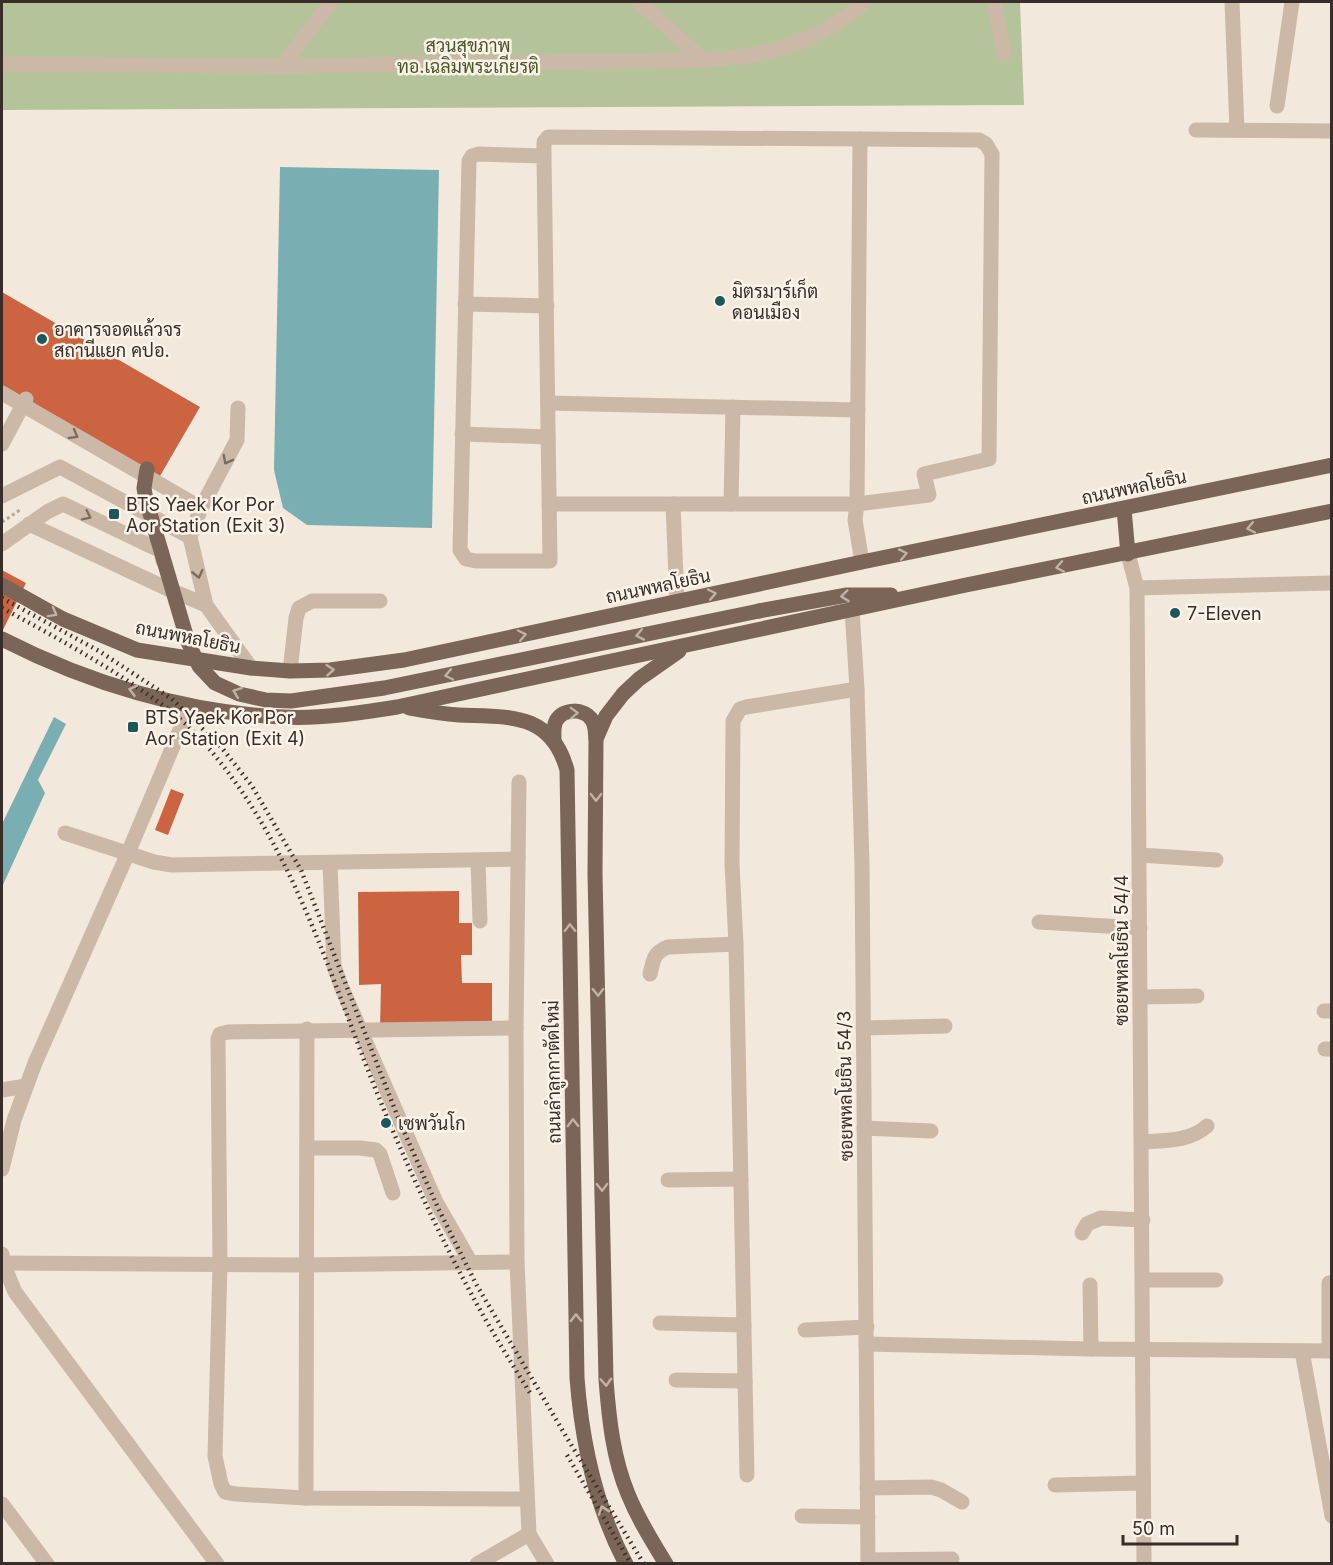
<svg xmlns="http://www.w3.org/2000/svg" width="1333" height="1565" font-family="Inter,Sarabun,sans-serif">
	<style>
		.green { fill: #b5c39b }
		.water { fill: #79afb2 }
		.building { fill: #cc6441 }
		.lines { fill: none; stroke-linecap: round; stroke-linejoin: round }
		.path { stroke: #b8a291; stroke-width: 3; stroke-dasharray: 3 3; stroke-linecap: butt }
		.minor { stroke: #ccb8a7; stroke-width: 15 }
		.major { stroke: #7b6458; stroke-width: 15 }
		.rail { stroke: #382d28; stroke-width: 4.5; stroke-dasharray: 1.5 4.5; stroke-linecap: butt }
		.major-bridge { stroke: #7b6458; stroke-width: 15 }
		.oneway { stroke: #7b6c61 }
		.oneway2 { stroke: #c1b2a7 }
		.poi-dot { fill: #1b575c; stroke: #fbf2e8; stroke-width: 2 }
		.labels { text-anchor: middle; dominant-baseline: central; stroke-width: 5; stroke-linejoin: round; paint-order: stroke }
		.park-label { font-size: 18px; fill: #47582a; stroke: #fbf2e8 }
		.poi-label { font-size: 18px; fill: #382d28; stroke: #fbf2e8; text-anchor: start }
		.street-label { font-size: 18px; fill: #382d28; stroke: #fbf2e8 }
	</style>
	<rect width="100%" height="100%" fill="#f3e8dc"/>
	<path class="green" d="M2,2H1020L1024,105L2,110Z"/>
	<g class="water">
		<path d="M280,167L439,170L432,528L307,525L283,508L274,470Z"/>
		<path d="M54,717L66,724L38,780L45,793L2,887V824Z"/>
	</g>
	<g class="building">
		<path d="M2,292L200,407L160,476L2,385Z"/>
		<path d="M2,570L26,583L2,632Z"/>
		<path d="M171,789L184,794L168,835L155,830Z"/>
		<path d="M459,891V923H472V955H461L462,983H492V1028L380,1029L381,984L359,985L358,892Z"/>
	</g>
	<g class="lines">
		<path class="path" d="M2,522L20,510"/>
		<g class="minor">
			<path d="M639,2L703,60"/>
			<path d="M994,2L1004,54"/>
			<path d="M1232,2L1237,130"/>
			<path d="M2,64L277,66L703,60C726,58 751,57 772,51C806,42 839,25 865,2"/>
			<path d="M282,66L331,2"/>
			<path d="M1277,106L1292,2"/>
			<path d="M1196,130L1332,131"/>
			<path d="M544,156L478,154L472,156L469,161L460,550L466,559L476,561H550L544,156V142L548,137L860,139L857,504L855,520L862,562"/>
			<path d="M465,304L547,306"/>
			<path d="M2,393L201,508L190,537L206,605L251,668"/>
			<path d="M548,403L858,410"/>
			<path d="M462,434L548,437"/>
			<path d="M2,444L26,399"/>
			<path d="M2,496L60,467L190,537"/>
			<path d="M549,504H857L929,495L924,474L989,459L992,154L986,144L979,140L860,139"/>
			<path d="M673,504L677,602"/>
			<path d="M731,504L733,407"/>
			<path d="M201,508L237,440L238,408"/>
			<path d="M29,524L170,590L206,605"/>
			<path d="M2,544L47,512L63,504L161,551L163,561"/>
			<path d="M1128,554L1137,588L1144,1564"/>
			<path d="M1137,588L1332,583"/>
			<path d="M852,609L857,689L862,866L868,1564"/>
			<path d="M290,671L296,618L299,608L312,601H380"/>
			<path d="M519,782L516,1028L517,1262L529,1534L547,1564"/>
			<path d="M65,833L154,862L172,865L518,859"/>
			<path d="M1140,855L1216,860"/>
			<path d="M478,861L480,921"/>
			<path d="M330,863L334,966L341,986L436,1202L471,1263"/>
			<path d="M1039,922L1140,928"/>
			<path d="M650,974C654,959 653,953 668,947L736,944"/>
			<path d="M1141,997L1197,996"/>
			<path d="M1324,1011H1332"/>
			<path d="M516,1028L228,1032L220,1034L218,1039L220,1264L215,1456L221,1484L225,1492L236,1494L306,1498L526,1499"/>
			<path d="M863,1028L945,1026"/>
			<path d="M1325,1049H1332"/>
			<path d="M2,1090L26,1086"/>
			<path d="M864,1128L931,1131"/>
			<path d="M1142,1142C1165,1140 1189,1142 1207,1126"/>
			<path d="M307,1148H360L376,1150L380,1154L393,1193"/>
			<path d="M2,1169L14,1120L35,1063L128,853L190,706"/>
			<path d="M668,1180L741,1179"/>
			<path d="M1082,1233L1087,1224L1101,1218L1143,1220"/>
			<path d="M2,1254L3,1263L15,1292L217,1564"/>
			<path d="M3,1263L306,1265L517,1262"/>
			<path d="M1143,1280H1216"/>
			<path d="M1329,1283V1351"/>
			<path d="M1090,1285L1091,1349"/>
			<path d="M660,1323L744,1325"/>
			<path d="M805,1330L867,1327"/>
			<path d="M866,1344L1091,1349L1332,1351"/>
			<path d="M1302,1351L1332,1516"/>
			<path d="M676,1380L745,1381"/>
			<path d="M747,1475L736,944L732,864L733,721L740,709L746,707L857,689"/>
			<path d="M1055,1485L1143,1483"/>
			<path d="M867,1488L931,1487L941,1490L962,1502"/>
			<path d="M306,1498L307,1029"/>
			<path d="M2,1504L47,1564"/>
			<path d="M802,1516L868,1517"/>
			<path d="M868,1560L952,1559"/>
			<path d="M477,1564L529,1534"/>
		</g>
		<g class="major">
			<path d="M1124,509L1128,554"/>
			<path d="M2,585L63,619L137,650L251,668L290,671L330,670L404,660L862,562L1332,465"/>
			<path d="M759,611L847,595H891"/>
			<path d="M2,639C88,683 186,713 283,717C321,719 359,713 397,707L966,585L1332,511"/>
			<path d="M409,708C425,711 442,714 459,715C509,717 551,712 567,770L577,1378C582,1443 595,1506 626,1564"/>
			<path d="M554,740C554,734 553,727 556,721C563,708 584,708 592,720C596,726 595,733 596,739"/>
			<path d="M666,1564C652,1541 638,1519 628,1494C613,1458 609,1419 606,1380L595,874L596,739L606,716L623,694L639,679L679,651"/>
		</g>
		<g class="rail">
			<path d="M2,598L99,651L172,699L222,748L252,786L301,870L401,1125L438,1208L476,1284L567,1438L644,1564"/>
			<path d="M2,608C48,633 94,658 137,687C157,701 178,715 195,733C296,840 331,985 387,1117C413,1179 442,1240 474,1299C492,1332 512,1364 532,1396"/>
			<path d="M567,1455L631,1564"/>
		</g>
		<path class="major-bridge" d="M147,469L144,488L146,500L188,642L199,666L215,683L239,694L266,700L291,701L384,688L759,611"/>
	</g>
	<defs><path id="oneway-chevron" d="M-2-3.5L2.5 0L-2 3.5" fill="none" stroke-width="1.6" stroke-linecap="round" stroke-linejoin="round" transform="scale(1.5)"/></defs>
	<g class="oneway">
		<use href="#oneway-chevron" transform="translate(74 435) rotate(30)"/>
		<use href="#oneway-chevron" transform="translate(227 460) rotate(118)"/>
		<use href="#oneway-chevron" transform="translate(87 516) rotate(26)"/>
		<use href="#oneway-chevron" transform="translate(198 574) rotate(77)"/>
	</g>
	<g class="oneway2">
		<use href="#oneway-chevron" transform="translate(1251 528) rotate(168)"/>
		<use href="#oneway-chevron" transform="translate(903 554) rotate(-11)"/>
		<use href="#oneway-chevron" transform="translate(1060 567) rotate(169)"/>
		<use href="#oneway-chevron" transform="translate(712 594) rotate(-12)"/>
		<use href="#oneway-chevron" transform="translate(845 596) rotate(174)"/>
		<use href="#oneway-chevron" transform="translate(53 613) rotate(29)"/>
		<use href="#oneway-chevron" transform="translate(522 635) rotate(-12)"/>
		<use href="#oneway-chevron" transform="translate(640 635) rotate(169)"/>
		<use href="#oneway-chevron" transform="translate(330 670) rotate(-4)"/>
		<use href="#oneway-chevron" transform="translate(449 675) rotate(168)"/>
		<use href="#oneway-chevron" transform="translate(133 690) rotate(-165)"/>
		<use href="#oneway-chevron" transform="translate(237 692) rotate(-159)"/>
		<use href="#oneway-chevron" transform="translate(574 713) rotate(-2)"/>
		<use href="#oneway-chevron" transform="translate(596 797) rotate(90)"/>
		<use href="#oneway-chevron" transform="translate(570 928) rotate(-91)"/>
		<use href="#oneway-chevron" transform="translate(598 992) rotate(89)"/>
		<use href="#oneway-chevron" transform="translate(573 1123) rotate(-91)"/>
		<use href="#oneway-chevron" transform="translate(602 1187) rotate(89)"/>
		<use href="#oneway-chevron" transform="translate(576 1318) rotate(-91)"/>
		<use href="#oneway-chevron" transform="translate(606 1382) rotate(87)"/>
		<use href="#oneway-chevron" transform="translate(603 1510) rotate(-109)"/>
	</g>
	<g class="poi-dot">
		<circle cx="720" cy="301" r="6"/>
		<circle cx="42" cy="339" r="6"/>
		<rect x="108" y="508" width="12" height="12" rx="3"/>
		<circle cx="1175" cy="613" r="6"/>
		<rect x="127" y="721" width="12" height="12" rx="3"/>
		<circle cx="386" cy="1123" r="6"/>
	</g>
	<g class="labels">
		<g class="park-label">
			<text x="468" y="45">สวนสุขภาพ<tspan x="468" dy="21">ทอ.เฉลิมพระเกียรติ</tspan></text>
		</g>
		<g class="poi-label">
			<text x="732" y="291">มิตรมาร์เก็ต<tspan x="732" dy="21">ดอนเมือง</tspan></text>
			<text x="54" y="329">อาคารจอดแล้วจร<tspan x="54" dy="21">สถานีแยก คปอ.</tspan></text>
			<text x="126" y="504">BTS Yaek Kor Por<tspan x="126" dy="21">Aor Station (Exit 3)</tspan></text>
			<text x="1187" y="613">7-Eleven</text>
			<text x="145" y="717">BTS Yaek Kor Por<tspan x="145" dy="21">Aor Station (Exit 4)</tspan></text>
			<text x="398" y="1123">เซพวันโก</text>
		</g>
		<g class="street-label">
			<text transform="translate(1134 487) rotate(-12)">ถนนพหลโยธิน</text>
			<text transform="translate(658 586) rotate(-12)">ถนนพหลโยธิน</text>
			<text transform="translate(188 637) rotate(11)">ถนนพหลโยธิน</text>
			<text transform="translate(1121 950) rotate(-90)">ซอยพหลโยธิน 54/4</text>
			<text transform="translate(553 1072) rotate(-91)">ถนนลำลูกกาตัดใหม่</text>
			<text transform="translate(845 1086) rotate(-91)">ซอยพหลโยธิน 54/3</text>
		</g>
	</g>
	<rect width="1333" height="1565" fill="none" stroke="#382d28" stroke-width="6"/>
	<path d="M1123 1535v9h114v-9" fill="none" stroke="#382d28" stroke-width="3"/>
	<text x="1132" y="1535" font-size="18" fill="#382d28" stroke="#fbf2e8" stroke-width="4.5" paint-order="stroke">50 m</text>
</svg>
